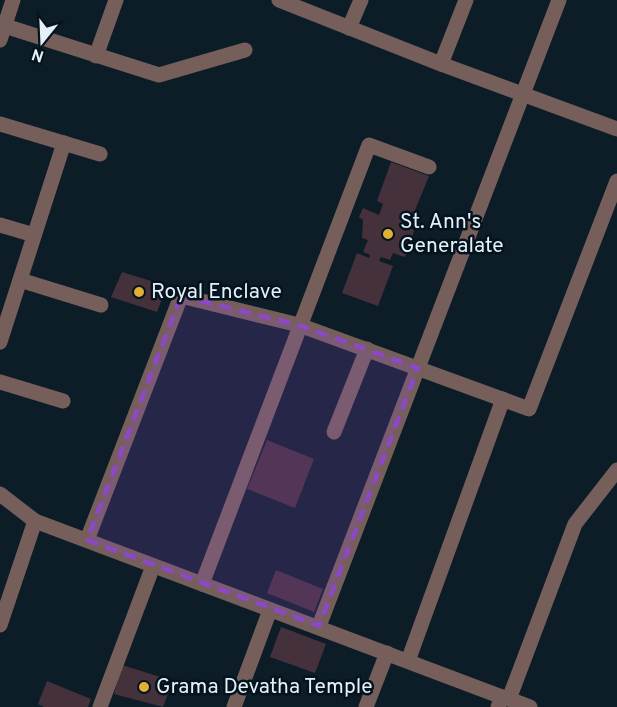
<svg xmlns="http://www.w3.org/2000/svg" width="617" height="707" font-family="Overpass,sans-serif">
	<style>
		.building { fill: #45313b }
		.lines { fill: none; stroke-linecap: round; stroke-linejoin: round }
		.minor { stroke: #765f5a; stroke-width: 15 }
		.marked { fill: #8b49c8; fill-opacity: 0.2; stroke: #8b49c8; stroke-width: 4.5; stroke-dasharray: 12 8; stroke-linejoin: round }
		.poi-dot { fill: #dfb034; stroke: #04131e; stroke-width: 2 }
		.labels { text-anchor: middle; dominant-baseline: central; stroke-width: 5; stroke-linejoin: round; paint-order: stroke }
		.poi-label { font-size: 21px; fill: #e5f0f8; stroke: #04131e; text-anchor: start }
	</style>
	<rect width="100%" height="100%" fill="#0c1d28"/>
	<g class="building">
		<path d="M391,162L429,176L413,215L407,213L403,225L414,230L409,252L404,257L393,253L390,260L381,257L379,261L393,266L378,306L342,293L357,253L369,258L370,255L363,252L368,240L362,238L363,220L359,217L363,208L379,215L383,204L377,201Z"/>
		<path d="M122,272L167,286L157,312L111,297Z"/>
		<path d="M267,440L314,459L295,508L247,489Z"/>
		<path d="M276,570L323,589L314,612L267,593Z"/>
		<path d="M281,627L326,644L315,673L270,657Z"/>
		<path d="M122,665L173,681L163,707L114,694Z"/>
		<path d="M47,681L91,699L88,707H44L38,704Z"/>
	</g>
	<g class="lines">
		<g class="minor">
			<path d="M279,0L441,64L617,129"/>
			<path d="M5,26L159,75L245,50"/>
			<path d="M349,28L361,0"/>
			<path d="M0,40L13,0"/>
			<path d="M96,56L116,0"/>
			<path d="M441,64L466,0"/>
			<path d="M0,124L100,154"/>
			<path d="M0,225L34,235"/>
			<path d="M20,280L101,305"/>
			<path d="M0,342L64,143"/>
			<path d="M0,382L63,401"/>
			<path d="M334,432L367,349"/>
			<path d="M0,494L35,521L502,697"/>
			<path d="M87,540L181,296L299,325L529,409L617,181"/>
			<path d="M202,584L369,145L429,167"/>
			<path d="M0,625L35,521"/>
			<path d="M319,626L559,0"/>
			<path d="M408,661L503,399"/>
			<path d="M509,699L530,707"/>
			<path d="M100,707L153,566"/>
			<path d="M234,707L270,610"/>
			<path d="M366,707L387,653"/>
			<path d="M498,707L502,697L509,699L575,524L617,470"/>
		</g>
	</g>
	<path class="marked" d="M181,296L299,325L418,368L319,626L87,540Z"/>
	<g class="poi-dot">
		<circle cx="388" cy="234" r="6"/>
		<circle cx="139" cy="292" r="6"/>
		<circle cx="144" cy="687" r="6"/>
	</g>
	<g class="labels">
		<g class="poi-label">
			<text x="400" y="222">St. Ann's<tspan x="400" dy="24">Generalate</tspan></text>
			<text x="151" y="292">Royal Enclave</text>
			<text x="156" y="687">Grama Devatha Temple</text>
		</g>
	</g>
	<g transform="translate(42 42) rotate(198)" stroke="#04131e" stroke-width="4.5" paint-order="stroke">
	<path d="M0-4.5L10 22L0 15L-10 22Z" fill="#e5f0f8"/>
	<text y="-9" font-size="16" font-weight="bold" text-anchor="middle" fill="#e5f0f8">N</text>
	</g>
</svg>
